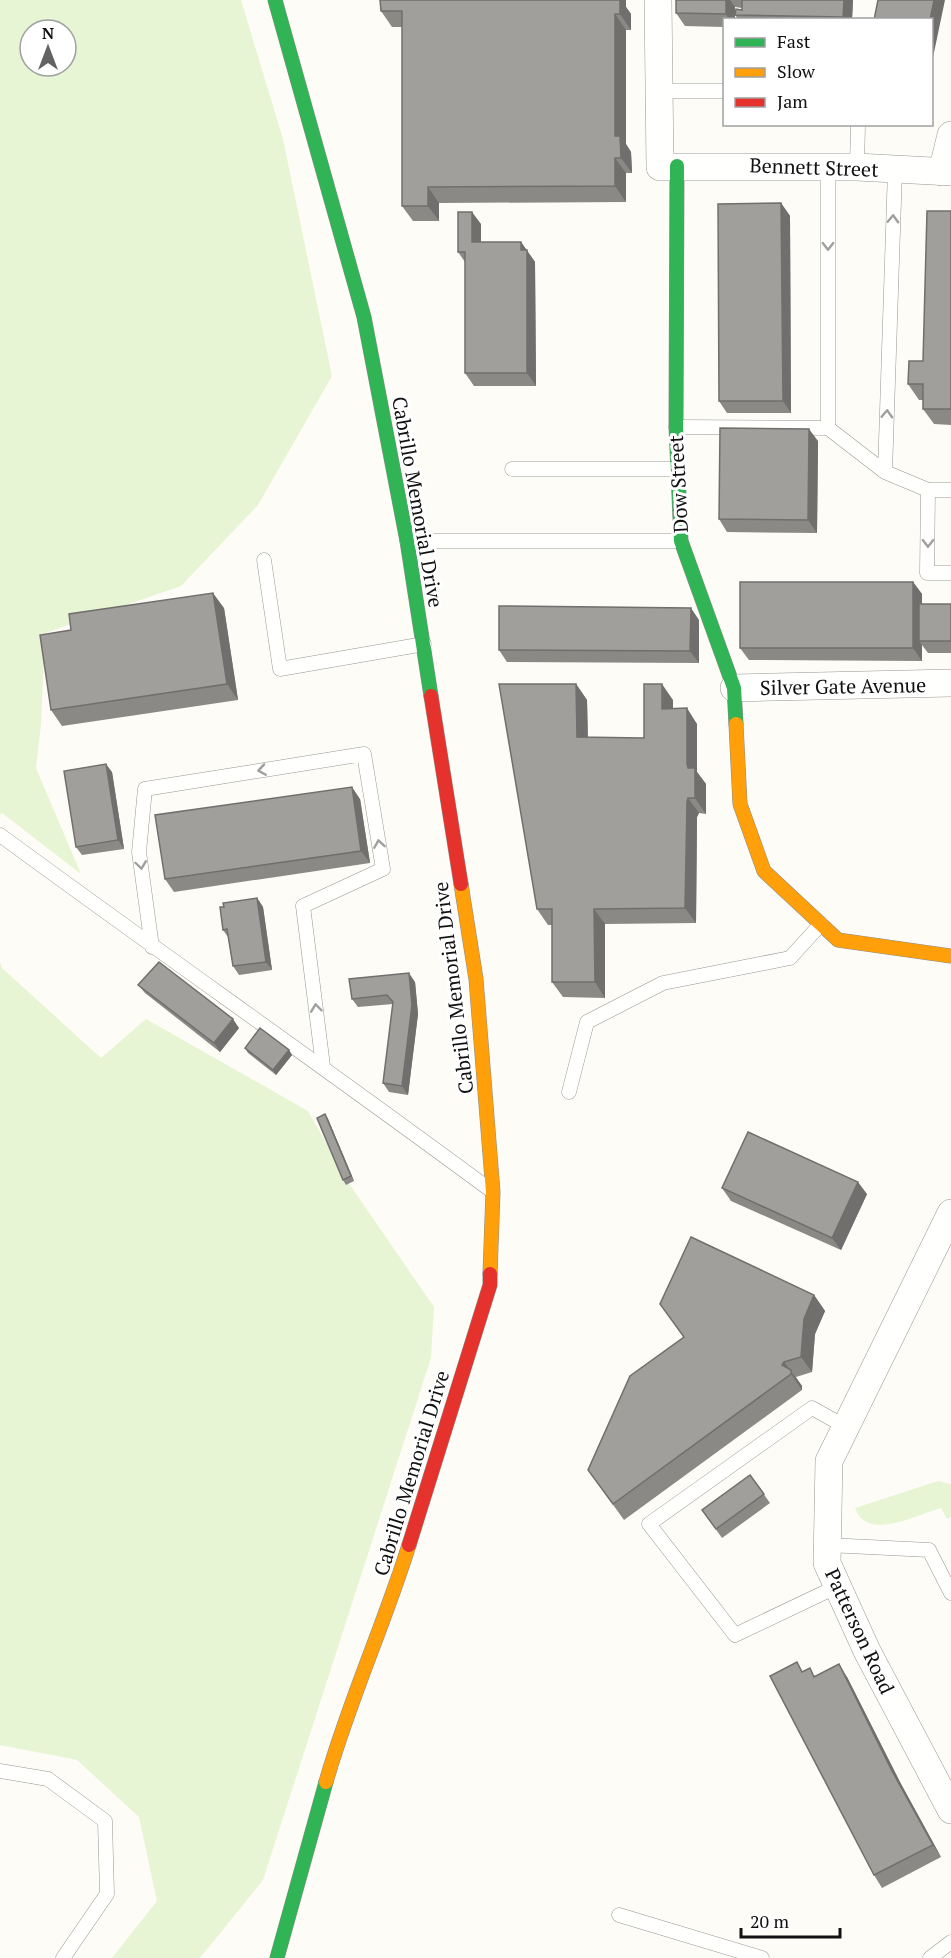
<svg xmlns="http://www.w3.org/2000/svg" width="951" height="1958" font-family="'PT Serif',serif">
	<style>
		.green { fill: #e8f5d5; fill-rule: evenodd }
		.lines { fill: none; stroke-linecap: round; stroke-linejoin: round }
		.lane-casing { stroke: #979795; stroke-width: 15 }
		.street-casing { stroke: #979795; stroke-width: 28 }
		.fast-casing { stroke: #8e8d8b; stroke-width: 15 }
		.slow-casing { stroke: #8e8d8b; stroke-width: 15 }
		.jam-casing { stroke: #8e8d8b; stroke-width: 15 }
		.lane { stroke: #fffffe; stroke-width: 14 }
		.street { stroke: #fffffe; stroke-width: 27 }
		.fast { stroke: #30b455; stroke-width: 14 }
		.slow { stroke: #ff9f0a; stroke-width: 14 }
		.jam { stroke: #e5322d; stroke-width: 14 }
		.wall { fill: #8a8986 }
		.shaded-wall { fill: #716f6d }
		.building { fill: #a19f9c; stroke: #716f6d; stroke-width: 1.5 }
		.oneway { stroke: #a0a09f }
		.labels { text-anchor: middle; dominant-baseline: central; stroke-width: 6; stroke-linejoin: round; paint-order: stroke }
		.street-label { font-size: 20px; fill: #111; stroke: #fff }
	</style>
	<rect width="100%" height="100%" fill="#fdfcf7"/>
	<g class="green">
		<path d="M0,0H241L283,139L332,376L258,505L181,586L45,633L41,725L36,768L81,874L2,813L0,815ZM30,30H66V66H30Z"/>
		<path d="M0,962L2,968L101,1058L146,1019L308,1111L350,1185L434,1307L431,1358L263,1880L200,1958H112L157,1901L139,1817L77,1760L0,1745Z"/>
		<path d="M938,1481L951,1484V1517L947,1519L941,1508C916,1515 866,1542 855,1508Z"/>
	</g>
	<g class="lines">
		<defs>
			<g id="lane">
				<path d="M659,91H724"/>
				<path d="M828,167V428"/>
				<path d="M857,167L858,124"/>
				<path d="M676,427L828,428L885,472L928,490H951"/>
				<path d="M512,469H676"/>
				<path d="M885,472L895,170"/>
				<path d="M928,490L927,573H951"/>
				<path d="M407,541H681"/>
				<path d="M264,560L280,669L424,644"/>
				<path d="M0,835C162,954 327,1069 489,1189"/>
				<path d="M152,947L139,852L145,789L364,754L383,869L303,906L323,1066"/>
				<path d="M569,1092L587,1022L663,983L790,958L821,924"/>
				<path d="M828,1545L929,1550L951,1593"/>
				<path d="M838,1586L735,1635L649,1524L812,1408L846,1427"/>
				<path d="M0,1771L48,1779L105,1821L107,1894L63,1958"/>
				<path d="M619,1915L762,1958"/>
				<path d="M930,1958L951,1942"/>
			</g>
			<g id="street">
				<path d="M658,0L660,167H857L951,172"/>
				<path d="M942,172L951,135"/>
				<path d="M734,688L951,683"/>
				<path d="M951,1213L829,1461L827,1563L867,1651L951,1810"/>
			</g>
			<g id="fast">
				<path d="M275,0L364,317L407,541L431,696"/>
				<path d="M677,166L676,427L681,541L734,688L736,724"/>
				<path d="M277,1958L326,1782"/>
			</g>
			<g id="slow">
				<path d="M736,724L740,804L764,871L838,940L951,956"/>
				<path d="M461,884L476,979L493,1192L490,1274"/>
				<path d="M326,1782C349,1701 384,1625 409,1545"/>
			</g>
			<g id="jam">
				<path d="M431,696L461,884"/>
				<path d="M409,1545L490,1285V1274"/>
			</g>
		</defs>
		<use href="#lane" class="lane-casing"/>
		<use href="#street" class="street-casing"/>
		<use href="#fast" class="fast-casing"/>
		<use href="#slow" class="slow-casing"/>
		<use href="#jam" class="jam-casing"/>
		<use href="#lane" class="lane"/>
		<use href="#street" class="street"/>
		<use href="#fast" class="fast"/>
		<use href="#slow" class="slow"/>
		<use href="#jam" class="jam"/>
	</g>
	<g class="wall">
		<path d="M676,0H853L852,20H739L735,15L742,10V8L735,7V20H724V27L685,26L676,13Z"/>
		<path d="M626,7L631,14V30H626V144L631,152L632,173H626V202L439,203V221H413L402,206V27H392L381,11Z"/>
		<path d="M781,203L790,216L791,413H727L719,401Z"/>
		<path d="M951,211V425L934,424L923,409V400H919L908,384L923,361Z"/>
		<path d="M481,224V242H521L535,262L536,386H474L465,373V262L458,252Z"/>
		<path d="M818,441L817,533L727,532L719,519Z"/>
		<path d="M913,582L922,594V604H951V653H928L922,645V661L749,660L740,648Z"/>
		<path d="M224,608L238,700L62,726L51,710Z"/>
		<path d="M699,620V663L507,662L499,650Z"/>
		<path d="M576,684L587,700L588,738H644L673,700V709L697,724V772L706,784V814L699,813L697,817L696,923L605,924V998L563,997L552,982V925H548L537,909Z"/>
		<path d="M112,772L124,849L82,855L76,847Z"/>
		<path d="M360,799L370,863L174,892L165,879Z"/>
		<path d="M257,898L263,907L272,970L239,975L233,966L228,937L223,930Z"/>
		<path d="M415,982L418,1014L408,1095L389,1092L383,1083L393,1004L358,1007L352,999Z"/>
		<path d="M138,985L239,1028L220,1052L145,993Z"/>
		<path d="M245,1048L289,1050L292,1055L276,1075L248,1053Z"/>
		<path d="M325,1114L328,1119L354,1181L346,1185L343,1180Z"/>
		<path d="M722,1188L867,1194L841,1250L731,1201Z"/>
		<path d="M814,1295L825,1311L815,1334L812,1372L796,1377L802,1386V1390L624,1520L588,1470Z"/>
		<path d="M750,1475L770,1503L722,1538L702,1510Z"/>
		<path d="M804,1671L816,1676L847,1677L901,1784L941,1857L882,1888L874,1875Z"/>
	</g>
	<g class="shaded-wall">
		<path d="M617,0H626V7L631,14V30L620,14Z"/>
		<path d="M726,0H730L735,7V20H729L726,14Z"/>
		<path d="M844,0H853L852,20H845L843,17Z"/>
		<path d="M934,0H945L932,62V20H930Z"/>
		<path d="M615,14L626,30V144L631,152L632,173L621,158L615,136Z"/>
		<path d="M615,158L626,173V202L615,186Z"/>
		<path d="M428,187L439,203V221L428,206Z"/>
		<path d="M781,203L790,216L791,413L783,401Z"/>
		<path d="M472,212L481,224V255L472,242Z"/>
		<path d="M521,242L535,262L536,386L527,373Z"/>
		<path d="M809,429L818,441L817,533L808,520Z"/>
		<path d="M913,582L922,594V641H919L922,645V661L913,648Z"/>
		<path d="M213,593L224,608L238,700L227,684Z"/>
		<path d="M691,608L699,620V663L690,651Z"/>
		<path d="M576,684L587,700L588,753L577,737Z"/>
		<path d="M662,684L673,700V724L662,709Z"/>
		<path d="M687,708L697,724V772L706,784V814L695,798L687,764Z"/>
		<path d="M106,764L112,772L124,849L118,840Z"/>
		<path d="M352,787L360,799L370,863L361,851Z"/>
		<path d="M688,798L699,813L697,817L696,923L685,908L687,802Z"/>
		<path d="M257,898L263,907L272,970L266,962Z"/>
		<path d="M594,909L605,924V998L595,982Z"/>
		<path d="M409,973L415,982L418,1014L408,1095L402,1086Z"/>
		<path d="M233,1019L239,1028L220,1052L214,1043Z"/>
		<path d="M289,1050L292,1055L276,1075L273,1070Z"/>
		<path d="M325,1114L328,1119L354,1181L351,1176Z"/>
		<path d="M858,1182L867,1194L841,1250L832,1238Z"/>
		<path d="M814,1295L825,1311L815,1334L812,1372L801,1357L804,1319Z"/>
		<path d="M784,1362L802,1386V1390L791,1374L782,1365Z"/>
		<path d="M839,1664L847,1677L901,1784L941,1857L933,1845L892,1771Z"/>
	</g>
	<g class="building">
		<path d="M380,0H620V14H615V136H620L621,158H615V186L428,187V206H402V11H381Z"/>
		<path d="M676,0H726V14L676,13Z"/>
		<path d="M742,0H844L843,17L735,15L736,9L742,10Z"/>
		<path d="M878,0H934L930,20H874Z"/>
		<path d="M781,203L783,401H719L718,204Z"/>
		<path d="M927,211H951V409H923V384H908L909,361H923Z"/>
		<path d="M458,212H472V242H521V250H527V373H465V252H458Z"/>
		<path d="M720,428L809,429L808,520L719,519Z"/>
		<rect x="740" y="582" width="173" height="66"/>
		<path d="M213,593L227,684L51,710L40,635L71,630L69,614Z"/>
		<rect x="919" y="604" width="32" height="37"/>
		<path d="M499,606L691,608L690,651L499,650Z"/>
		<path d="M499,684H576L577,737L644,738V684H662V709L687,708V764L688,768H695V798H688L687,802L685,908L594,909L595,982H552V909H537Z"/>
		<path d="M106,764L118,840L76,847L64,771Z"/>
		<path d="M352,787L361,851L165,879L155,815Z"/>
		<path d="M257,898L266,962L233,966L227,929L223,930L220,907H224L223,903Z"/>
		<path d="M159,962L233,1019L214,1043L138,985Z"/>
		<path d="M409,973L412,1005L402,1086L383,1083L393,1002L387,995L352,999L349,979Z"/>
		<path d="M260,1028L289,1050L273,1070L245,1048Z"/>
		<path d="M325,1114L351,1176L343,1180L317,1118Z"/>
		<path d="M748,1132L858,1182L832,1238L722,1188Z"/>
		<path d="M691,1237L814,1295L804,1319L801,1357L784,1362L782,1365L791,1370V1374L613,1504L588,1470L630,1376L684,1337L660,1304Z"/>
		<path d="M750,1475L764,1494L716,1529L702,1510Z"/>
		<path d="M797,1662L802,1672L810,1668L814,1677L839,1664L892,1771L933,1845L874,1875L770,1676Z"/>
	</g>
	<defs><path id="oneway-chevron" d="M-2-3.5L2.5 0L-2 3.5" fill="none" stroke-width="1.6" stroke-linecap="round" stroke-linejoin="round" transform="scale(1.5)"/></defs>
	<g class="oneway">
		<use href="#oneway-chevron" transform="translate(893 219) rotate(-88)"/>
		<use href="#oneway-chevron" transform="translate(828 246) rotate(90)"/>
		<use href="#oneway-chevron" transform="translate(887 414) rotate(-88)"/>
		<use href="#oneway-chevron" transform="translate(928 543) rotate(91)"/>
		<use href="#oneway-chevron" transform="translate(262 770) rotate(171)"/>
		<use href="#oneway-chevron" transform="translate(379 844) rotate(-99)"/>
		<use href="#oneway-chevron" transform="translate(141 865) rotate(82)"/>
		<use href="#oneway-chevron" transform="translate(316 1008) rotate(-97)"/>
	</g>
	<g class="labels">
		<g class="street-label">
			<text transform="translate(814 167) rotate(2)">Bennett Street</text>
			<text transform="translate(678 484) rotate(-93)">Dow Street</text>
			<text transform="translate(418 502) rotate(80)">Cabrillo Memorial Drive</text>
			<text transform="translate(843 686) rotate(-1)">Silver Gate Avenue</text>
			<text transform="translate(453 988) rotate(-97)">Cabrillo Memorial Drive</text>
			<text transform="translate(411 1473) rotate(-73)">Cabrillo Memorial Drive</text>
			<text transform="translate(860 1631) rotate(65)">Patterson Road</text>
		</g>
	</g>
	<rect x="723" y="18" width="210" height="108" fill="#ffffff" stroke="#a0a0a0" stroke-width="1.5"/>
	<rect x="735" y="38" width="30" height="9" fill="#30b455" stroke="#a0a0a0" stroke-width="1.5"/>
	<text x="777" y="48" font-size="18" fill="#111111">Fast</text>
	<rect x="735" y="68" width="30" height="9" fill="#ff9f0a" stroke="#a0a0a0" stroke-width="1.5"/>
	<text x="777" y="78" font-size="18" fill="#111111">Slow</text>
	<rect x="735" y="98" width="30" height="9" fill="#e5322d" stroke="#a0a0a0" stroke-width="1.5"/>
	<text x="777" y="108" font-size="18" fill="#111111">Jam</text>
	<g transform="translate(48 48)"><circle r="28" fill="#ffffff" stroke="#a0a0a0" stroke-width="1.5"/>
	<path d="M0-4.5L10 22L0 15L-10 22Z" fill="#646362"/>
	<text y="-9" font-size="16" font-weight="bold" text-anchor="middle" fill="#111111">N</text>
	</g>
	<path d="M741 1928v9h99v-9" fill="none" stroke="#111111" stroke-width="3"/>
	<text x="750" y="1928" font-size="18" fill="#111111" stroke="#ffffff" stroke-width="4.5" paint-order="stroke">20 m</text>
</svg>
